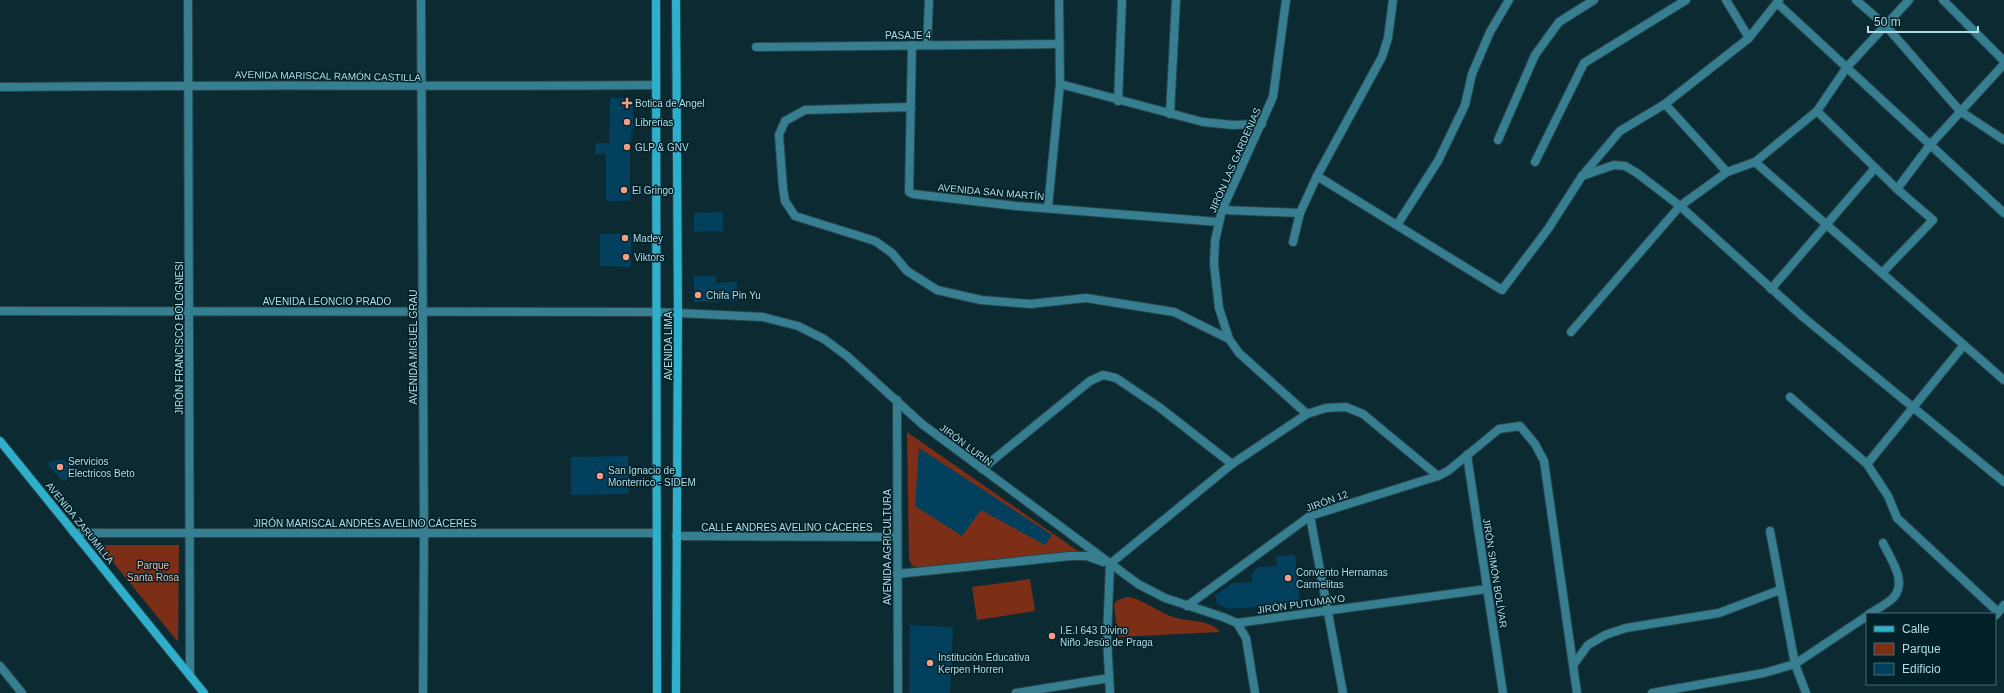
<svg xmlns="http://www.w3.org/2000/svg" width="2004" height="693" font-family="Helvetica,sans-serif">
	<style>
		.green { fill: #7c2e17 }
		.building { fill: #02405d }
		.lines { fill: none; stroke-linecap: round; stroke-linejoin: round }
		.street-casing { stroke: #27464e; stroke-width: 10 }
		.secondary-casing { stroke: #27464e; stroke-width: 10 }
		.street { stroke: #367e90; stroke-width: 8 }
		.secondary { stroke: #2eb0cd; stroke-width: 8 }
		.poi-dot { fill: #f49e86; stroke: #022027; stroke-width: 1.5 }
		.labels { text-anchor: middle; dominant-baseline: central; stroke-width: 3; stroke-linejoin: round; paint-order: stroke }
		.street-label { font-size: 10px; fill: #b2dce8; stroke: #022027 }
		.poi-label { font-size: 10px; fill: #b2dce8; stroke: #022027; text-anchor: start }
		.park-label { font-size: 10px; fill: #f2b3a0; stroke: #022027 }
	</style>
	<rect width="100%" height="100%" fill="#0c2a31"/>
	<g class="green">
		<path d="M907,432L1078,551L918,567L912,566L909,559Z"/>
		<path d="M99,545H179L178,642Z"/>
		<path d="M1030,579L1035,611L977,620L972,587Z"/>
		<path d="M1127,597C1139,597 1159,612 1173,617C1187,622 1210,619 1220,632L1118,637L1114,605L1116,601Z"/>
	</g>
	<g class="building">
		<path d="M610,98H628L633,103V133H631L630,154V201H606V154H595L596,143H609Z"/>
		<path d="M723,212V231L694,232V213Z"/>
		<path d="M600,234H631V267L600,266Z"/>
		<path d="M694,276H716V283L737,282V301L694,302Z"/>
		<path d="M919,448L1052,535L1045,545L981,510L962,536L915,506Z"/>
		<path d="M628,456L629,494L571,495V457Z"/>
		<path d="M63,459L75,471L64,482L46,463Z"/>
		<path d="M1295,555L1300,603L1230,609L1217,604L1215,595L1233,583L1252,582V573L1258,567L1277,566L1276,556Z"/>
		<path d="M910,625L953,627L950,693H909Z"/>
	</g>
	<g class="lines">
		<defs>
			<g id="street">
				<path d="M188,0L190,676"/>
				<path d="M421,0L424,533L423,693"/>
				<path d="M1286,0L1273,97L1222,210L1215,241L1214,264L1219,308L1229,339L1239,353L1307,414"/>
				<path d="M1726,0L1749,38"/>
				<path d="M1856,0L1886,26L1960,111L2004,140"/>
				<path d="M1943,0L2004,61"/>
				<path d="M1777,3L2004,213"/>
				<path d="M912,45L909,192L913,194L1016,206L1219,222"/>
				<path d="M927,45L929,0"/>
				<path d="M756,47L1059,44"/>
				<path d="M1060,84L1203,122L1233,125L1262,124"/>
				<path d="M0,87C218,84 437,87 655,85"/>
				<path d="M1118,101L1122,0"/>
				<path d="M1665,104L1727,172"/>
				<path d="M911,107L805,110L785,121L779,135L783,188L785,201L795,216L875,241L892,253L907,271L937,290L981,300L1030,304L1086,298L1174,312L1229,339"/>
				<path d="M1817,111L1897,189L1933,220L1882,273"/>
				<path d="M1170,114L1176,0"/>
				<path d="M1498,140L1535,55L1559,22L1594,0"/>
				<path d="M1535,162L1584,63L1686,0"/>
				<path d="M1755,162L2004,380"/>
				<path d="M1317,176L1502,290L1548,229L1582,176L1620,131L1665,104L1749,38L1779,0"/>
				<path d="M1582,176L1614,165L1625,166L1637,173L1680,206L1803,317L2004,482"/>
				<path d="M1897,189L1930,145L2004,64"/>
				<path d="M1048,207L1060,84L1059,0"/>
				<path d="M1222,210L1300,213"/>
				<path d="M1397,225L1438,161L1465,105L1472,74L1490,32L1509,0"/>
				<path d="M1293,242L1300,213L1317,176L1382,57L1388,38L1393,0"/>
				<path d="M1771,289L1875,168"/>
				<path d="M0,311L657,312L763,317L798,326L824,339L847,356L922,424L1138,584L1165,598L1223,617L1237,623"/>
				<path d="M1571,332L1680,206L1727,172L1755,162L1817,111L1847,67L1909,0"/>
				<path d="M1790,397L1867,464L1888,496L1897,518L1998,612"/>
				<path d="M897,400L898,693"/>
				<path d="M1467,455L1503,693"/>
				<path d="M1867,464L1964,345"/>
				<path d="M982,469L1090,381L1103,375L1116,378L1159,407L1232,464"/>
				<path d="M1310,516L1343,693"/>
				<path d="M1770,531L1795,664L1806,693"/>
				<path d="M74,533H656"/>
				<path d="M676,536L897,537"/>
				<path d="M1110,564L1232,464L1307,414L1326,408L1346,407L1363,414L1438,476"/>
				<path d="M897,574L1070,556H1087L1103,562"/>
				<path d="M1187,606L1310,516L1438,476L1448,471L1499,429L1520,426L1535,444L1544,461L1577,693"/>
				<path d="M1869,614C1877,609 1887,604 1893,598C1908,582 1891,560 1883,543"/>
				<path d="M1996,615L2004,605"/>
				<path d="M1237,623L1487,589"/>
				<path d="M1237,623L1246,638L1255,693"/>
				<path d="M1574,664L1588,645L1605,635L1626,628L1719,613L1780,590"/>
				<path d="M0,666L22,693"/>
				<path d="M1016,693L1109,678"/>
				<path d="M1110,693L1107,638L1110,564"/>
				<path d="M1652,693L1764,673L1795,664L1867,616"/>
			</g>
			<g id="secondary">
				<path d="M656,0L657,693"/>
				<path d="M676,0L678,312L676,693"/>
				<path d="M0,441L204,693"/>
			</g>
		</defs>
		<use href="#street" class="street-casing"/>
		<use href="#secondary" class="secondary-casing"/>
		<use href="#street" class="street"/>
		<use href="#secondary" class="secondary"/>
	</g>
	<g class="poi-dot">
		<path d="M625 97h4v4h4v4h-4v4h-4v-4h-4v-4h4z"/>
		<circle cx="627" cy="122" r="4"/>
		<circle cx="627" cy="147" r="4"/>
		<circle cx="624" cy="190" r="4"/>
		<circle cx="625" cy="238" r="4"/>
		<circle cx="626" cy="257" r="4"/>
		<circle cx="698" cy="295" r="4"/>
		<circle cx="60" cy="467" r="4"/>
		<circle cx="600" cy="476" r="4"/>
		<circle cx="1288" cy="578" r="4"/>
		<circle cx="1052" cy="636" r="4"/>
		<circle cx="930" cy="663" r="4"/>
	</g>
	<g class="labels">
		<g class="street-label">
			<text x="908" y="35">PASAJE 4</text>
			<text transform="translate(328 76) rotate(1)">AVENIDA MARISCAL RAMÓN CASTILLA</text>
			<text transform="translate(1235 160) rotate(-66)">JIRÓN LAS GARDENIAS</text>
			<text transform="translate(991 192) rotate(5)">AVENIDA SAN MARTÍN</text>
			<text x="327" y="301">AVENIDA LEONCIO PRADO</text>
			<text transform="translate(179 338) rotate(-90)">JIRÓN FRANCISCO BOLOGNESI</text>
			<text transform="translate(668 346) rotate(-90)">AVENIDA LIMA</text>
			<text transform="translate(413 347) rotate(-90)">AVENIDA MIGUEL GRAU</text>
			<text transform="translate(966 445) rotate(37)">JIRÓN LURÍN</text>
			<text transform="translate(1327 501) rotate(-20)">JIRÓN 12</text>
			<text transform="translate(80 523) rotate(51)">AVENIDA ZARUMILLA</text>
			<text x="365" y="523">JIRÓN MARISCAL ANDRÉS AVELINO CÁCERES</text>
			<text x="787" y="527">CALLE ANDRES AVELINO CÁCERES</text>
			<text transform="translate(887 547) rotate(-90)">AVENIDA AGRICULTURA</text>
			<text transform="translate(1495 573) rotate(81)">JIRÓN SIMÓN BOLÍVAR</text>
			<text transform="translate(1301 604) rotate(-8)">JIRÓN PUTUMAYO</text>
		</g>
		<g class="poi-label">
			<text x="635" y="103">Botica de Angel</text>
			<text x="635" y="122">Librerias</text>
			<text x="635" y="147">GLP &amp; GNV</text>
			<text x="632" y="190">El Gringo</text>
			<text x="633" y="238">Madey</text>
			<text x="634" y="257">Viktors</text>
			<text x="706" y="295">Chifa Pin Yu</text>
			<text x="68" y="461">Servicios<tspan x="68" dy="12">Electricos Beto</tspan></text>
			<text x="608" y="470">San Ignacio de<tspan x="608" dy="12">Monterrico - SIDEM</tspan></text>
			<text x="1296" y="572">Convento Hernamas<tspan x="1296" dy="12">Carmelitas</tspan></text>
			<text x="1060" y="630">I.E.I 643 Divino<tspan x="1060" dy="12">Niño Jesús de Praga</tspan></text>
			<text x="938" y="657">Institución Educativa<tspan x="938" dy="12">Kerpen Horren</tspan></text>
		</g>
		<g class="park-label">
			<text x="153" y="565">Parque<tspan x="153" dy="12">Santa Rosa</tspan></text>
		</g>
	</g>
	<rect x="1866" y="613" width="130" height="72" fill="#022027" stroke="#486b74"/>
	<rect x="1874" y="626" width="20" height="6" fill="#2eb0cd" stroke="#486b74"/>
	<text x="1902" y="633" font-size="12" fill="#b2dce8">Calle</text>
	<rect x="1874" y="643" width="20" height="12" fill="#7c2e17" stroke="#486b74"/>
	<text x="1902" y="653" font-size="12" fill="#b2dce8">Parque</text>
	<rect x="1874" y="663" width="20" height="12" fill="#02405d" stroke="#486b74"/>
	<text x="1902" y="673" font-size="12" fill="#b2dce8">Edificio</text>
	<path d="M1868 26v6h110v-6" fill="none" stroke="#b2dce8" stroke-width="2"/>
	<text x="1874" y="26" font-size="12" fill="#b2dce8" stroke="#022027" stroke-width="3" paint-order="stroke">50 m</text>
</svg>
